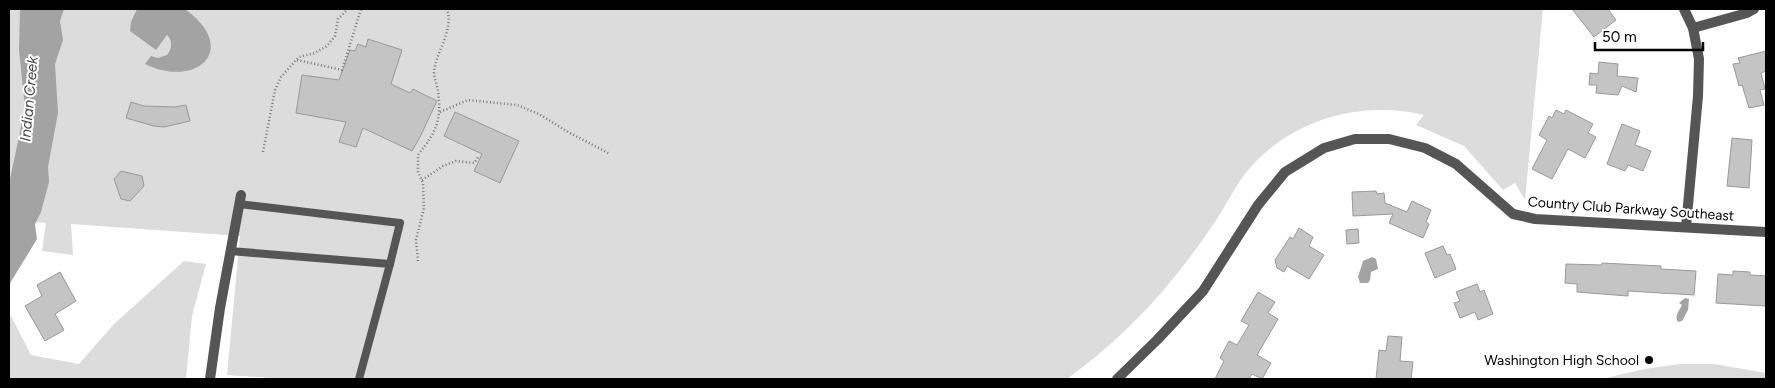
<svg xmlns="http://www.w3.org/2000/svg" width="1775" height="388" font-family="Figtree,sans-serif">
	<style>
		.green { fill: #dcdcdc }
		.water { fill: #a3a3a3 }
		.building { fill: #c4c4c4; stroke: #999 }
		.lines { fill: none; stroke-linecap: round; stroke-linejoin: round }
		.path { stroke: #777; stroke-width: 2.5; stroke-dasharray: 1 2.5; stroke-linecap: butt }
		.lane { stroke: #555; stroke-width: 8 }
		.street { stroke: #555; stroke-width: 10 }
		.poi-dot { fill: #000; stroke: #fff; stroke-width: 2 }
		.labels { text-anchor: middle; dominant-baseline: central; stroke-width: 4; stroke-linejoin: round; paint-order: stroke }
		.street-label { font-size: 14px; fill: #000; stroke: #fff }
		.poi-label { font-size: 14px; fill: #000; stroke: #fff; text-anchor: end }
		.water-label { font-size: 15px; font-style: italic; fill: #444; stroke: #fff }
	</style>
	<rect width="100%" height="100%" fill="#fff"/>
	<g class="green">
		<path d="M9,9H1543L1525,200L1515,183L1503,190L1464,146L1416,125L1424,115C1358,99 1286,121 1244,175C1236,186 1229,199 1222,211C1208,233 1192,255 1176,275C1144,315 1108,349 1067,379H287L227,375L240,236L71,224L73,255L42,251L46,223L9,220Z"/>
		<path d="M184,261L206,264L192,316L186,379H9V319L11,316L31,355L79,364L114,324Z"/>
		<path d="M1680,364H1714L1766,373V379H1602L1644,369Z"/>
	</g>
	<g class="water">
		<path d="M20,9H64L60,21L63,40L55,64L58,113L48,167L49,182L41,212L35,224L37,239L9,285V184L25,108L19,50Z"/>
		<path d="M137,9H185C241,50 196,89 145,64L151,56L158,58L167,55C172,49 173,41 167,35L156,50L130,31L131,22Z"/>
		<path d="M1372,257L1376,259L1378,269L1371,272L1370,280L1368,283H1360L1358,277L1363,261Z"/>
		<path d="M1685,298L1689,299L1688,310L1682,321L1678,322C1674,316 1679,311 1682,305L1679,303Z"/>
	</g>
	<g class="building">
		<path d="M1572,9H1608L1616,20L1594,37Z"/>
		<path d="M368,39L402,50L391,84L410,93L413,89L437,101L420,137L412,151L363,128L356,147L339,142L346,122L296,113L302,75L339,80L350,50L355,51L358,44L366,47Z"/>
		<path d="M1766,51V71L1761,73L1765,89L1760,90L1764,105L1749,108L1742,85L1739,86L1733,64L1740,63L1738,58Z"/>
		<path d="M1599,62L1618,64L1617,76L1638,78L1636,92L1622,86L1618,95L1596,93L1597,85H1589L1590,73L1598,74Z"/>
		<path d="M131,102L144,106L175,107L186,105L190,121L164,127L154,126L126,118Z"/>
		<path d="M1556,110L1564,114L1566,110L1593,124L1588,133L1596,137L1585,158L1568,149L1552,179L1532,169L1547,140L1539,135L1549,116L1552,118Z"/>
		<path d="M455,112L519,141L500,183L474,171L482,154L444,136Z"/>
		<path d="M1622,124L1640,131L1635,145L1651,151L1643,171L1628,165L1625,171L1607,164Z"/>
		<path d="M1732,138L1752,140L1749,188L1727,186Z"/>
		<path d="M121,171L142,176L144,186L130,201L121,199L114,179Z"/>
		<path d="M1376,191L1377,194L1384,193L1385,203L1407,212L1412,201L1431,210L1426,222L1429,224L1423,238L1389,223L1393,214L1353,216L1352,192Z"/>
		<path d="M1299,228L1313,237L1309,246L1324,255L1309,279L1287,266L1284,272L1277,268L1275,260L1290,237L1293,239Z"/>
		<path d="M1358,229L1359,243L1347,244L1346,230Z"/>
		<path d="M1443,246L1447,255L1450,254L1456,269L1435,278L1425,253Z"/>
		<path d="M1602,263L1661,266V269L1696,271L1694,295L1628,291V296L1577,292V284L1565,283L1566,264L1602,265Z"/>
		<path d="M1733,271L1750,272V275L1766,276V306L1716,303L1718,274L1733,275Z"/>
		<path d="M60,272L76,301L55,314L64,330L45,341L25,306L42,296L37,285Z"/>
		<path d="M1477,284L1480,292L1484,290L1493,314L1478,320L1475,312L1460,318L1454,303L1460,301L1456,292Z"/>
		<path d="M1258,292L1275,302L1268,313L1278,319L1257,355L1271,363L1262,379L1252,374L1249,379H1215L1224,361L1220,358L1229,341L1237,345L1249,325L1241,321Z"/>
		<path d="M1388,336L1402,337L1400,361L1413,362L1411,379H1376L1379,350L1386,351Z"/>
	</g>
	<g class="lines">
		<g class="path">
			<path d="M297,60L342,70L361,9"/>
			<path d="M440,112L468,100L517,105L539,114L568,132L610,154"/>
			<path d="M263,152L275,90L281,77L299,57L315,53L327,46L335,36L338,19L348,9"/>
			<path d="M422,180L443,166L456,161L474,163L479,156"/>
			<path d="M418,261L416,240L424,208L423,183L418,172V155C436,132 442,121 438,91C437,85 434,78 434,72C436,51 454,31 447,9"/>
		</g>
		<g class="lane">
			<path d="M230,251L390,264L400,223L239,204"/>
			<path d="M359,379L390,264"/>
		</g>
		<g class="street">
			<path d="M1684,9L1693,28L1699,59L1698,96L1686,227"/>
			<path d="M1693,28L1747,13L1754,9"/>
			<path d="M210,379L220,308L241,195"/>
			<path d="M1117,379L1157,340L1203,291L1258,205L1285,172L1324,148L1355,139H1389L1425,148L1456,164L1513,214L1535,219L1766,232"/>
		</g>
	</g>
	<circle class="poi-dot" cx="1649" cy="360" r="5"/>
	<g class="labels">
		<g class="street-label">
			<text transform="translate(1631 209) rotate(4)">Country Club Parkway Southeast</text>
		</g>
		<g class="poi-label">
			<text x="1639" y="360">Washington High School</text>
		</g>
		<g class="water-label">
			<text transform="translate(29 99) rotate(-85)">Indian Creek</text>
		</g>
	</g>
	<rect width="1775" height="388" fill="none" stroke="#000000" stroke-width="20"/>
	<path d="M1595 42v8h108v-8" fill="none" stroke="#000000" stroke-width="2.5"/>
	<text x="1602" y="42" font-size="15" fill="#000000" stroke="#ffffff" stroke-width="4" paint-order="stroke">50 m</text>
</svg>
